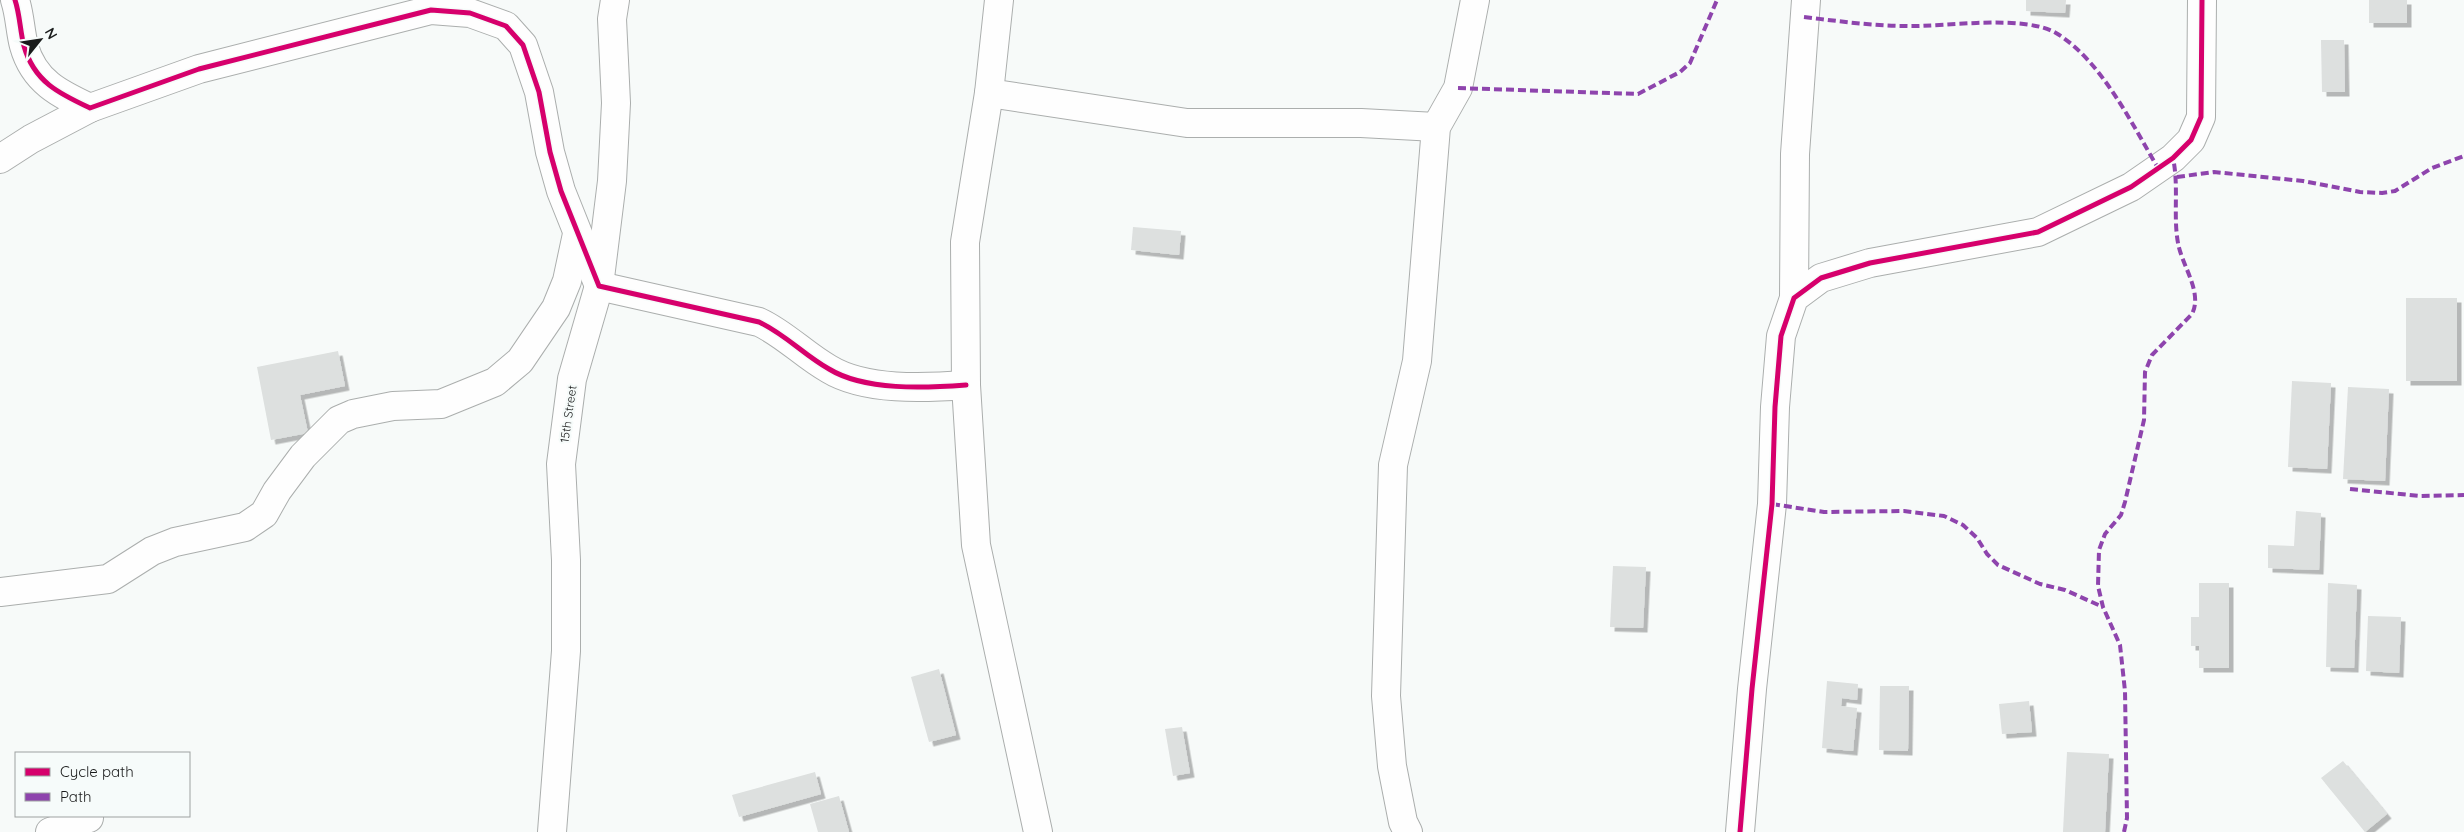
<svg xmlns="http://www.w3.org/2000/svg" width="2464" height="832" font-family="Quicksand,sans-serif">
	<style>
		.building { fill: #dde0df; filter: url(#shadow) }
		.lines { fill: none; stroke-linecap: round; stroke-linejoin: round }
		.minor-casing { stroke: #abaead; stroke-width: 30 }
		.minor { stroke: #fefefe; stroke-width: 28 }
		.quiet { stroke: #8e44ad; stroke-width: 4; stroke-dasharray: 8 4; stroke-linecap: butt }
		.cycleway-casing { stroke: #f6fbfa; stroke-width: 8 }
		.cycleway { stroke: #d6006c; stroke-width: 5 }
		.labels { text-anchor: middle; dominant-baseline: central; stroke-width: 4.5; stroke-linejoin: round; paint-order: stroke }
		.street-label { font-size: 12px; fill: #1a1b1b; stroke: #f6fbfa }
	</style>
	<defs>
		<filter id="shadow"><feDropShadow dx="4.5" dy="4.5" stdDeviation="0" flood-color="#0004"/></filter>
	</defs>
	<rect width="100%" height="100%" fill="#f7faf9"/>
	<g class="building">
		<path d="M2026,0H2066L2065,13L2026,11Z"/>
		<rect x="2369" y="0" width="38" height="23"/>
		<path d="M2321,40H2344L2345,92H2322Z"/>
		<path d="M1133,227L1181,231L1179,255L1131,250Z"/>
		<rect x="2406" y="298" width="51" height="83"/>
		<path d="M338,351L345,386L300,395L308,433L271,440L257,367Z"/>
		<path d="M2292,381L2331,383L2327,469L2288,467Z"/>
		<path d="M2348,387L2389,389L2385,481L2343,479Z"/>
		<path d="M2296,511L2321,513L2319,570L2268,568V545L2294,546Z"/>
		<path d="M1613,566L1646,567L1643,628L1610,627Z"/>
		<path d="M2199,583H2229V668H2199V646H2191V617H2199Z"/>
		<path d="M2328,583L2357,585L2354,668L2326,667Z"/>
		<path d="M2368,616L2401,617L2399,673L2366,671Z"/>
		<path d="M939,669L956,735L929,742L911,677Z"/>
		<path d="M1827,681L1858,684L1857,700L1842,698L1841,706L1857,708L1853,751L1822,748Z"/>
		<path d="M1880,686H1909L1908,751L1879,750Z"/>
		<path d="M2029,701L2032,732L2002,734L1999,704Z"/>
		<path d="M1182,727L1190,773L1173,776L1165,729Z"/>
		<path d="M2067,752L2109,754L2105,832H2063Z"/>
		<path d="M2343,761L2387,814L2365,832L2321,778Z"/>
		<path d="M815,772L821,794L739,817L732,795Z"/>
		<path d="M839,796L849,832H818L810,804Z"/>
	</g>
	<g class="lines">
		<defs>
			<g id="minor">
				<path d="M15,0C20,15 20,31 24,46C34,82 60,94 90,108L199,69L431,10L470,13L506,26L523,45L539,92L550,152L561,191L599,286L759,322C785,334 804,355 829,369C865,391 925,388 966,385"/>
				<path d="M999,0L989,93L965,242L966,385L976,545L1038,832"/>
				<path d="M989,93L1187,123H1361L1436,127"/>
				<path d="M0,159L31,139L90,108"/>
				<path d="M1794,298L1795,154L1806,0"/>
				<path d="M0,592L108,579L152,551L175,542L245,527L264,514L277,491L303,456L339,420L353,414L393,406L441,404L495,382L520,361L556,308L567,281L577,234"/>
				<path d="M50,832L89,818"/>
				<path d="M552,832L566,651V560L561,464L572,379L599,286L612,181L616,103L612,19L615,0"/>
				<path d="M1408,832L1403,822L1392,766L1386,696L1393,465L1417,361L1436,127L1458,88L1475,0"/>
				<path d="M1740,832L1752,689L1772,504L1775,407L1781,336L1794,298L1821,278L1870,263L2038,232L2131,187L2173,158L2191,140L2201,117L2202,0"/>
			</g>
		</defs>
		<use href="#minor" class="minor-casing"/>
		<use href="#minor" class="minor"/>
		<g class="quiet">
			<path d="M1804,17C1838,21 1872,26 1906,26C1945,27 2023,14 2056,33C2101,60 2132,124 2158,168"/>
			<path d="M1458,88L1638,94L1680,72L1690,63L1717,0"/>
			<path d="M2177,177L2214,172L2303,181L2360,192L2382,193L2395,191L2432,168L2464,156"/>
			<path d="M2350,489L2420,496L2464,495"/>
			<path d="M1772,504L1824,512L1904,511L1944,516L1963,525L1977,538L1987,554L1998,565L2040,584L2065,590L2103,607"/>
			<path d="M2124,832L2127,818L2125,691L2120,645L2103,607L2098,586L2099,550L2105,534L2121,515L2125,502L2144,420L2145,372L2152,355L2192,314C2203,292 2182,266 2178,243C2173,216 2179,186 2173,158"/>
		</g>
		<defs>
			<g id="cycleway">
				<path d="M15,0C20,15 20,31 24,46C34,82 60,94 90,108L199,69L431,10L470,13L506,26L523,45L539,92L550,152L561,191L599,286L759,322C785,334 804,355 829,369C865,391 925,388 966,385"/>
				<path d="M1740,832L1752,689L1772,504L1775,407L1781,336L1794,298L1821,278L1870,263L2038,232L2131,187L2173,158L2191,140L2201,117L2202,0"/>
			</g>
		</defs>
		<use href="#cycleway" class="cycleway-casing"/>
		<use href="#cycleway" class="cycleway"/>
	</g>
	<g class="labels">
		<g class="street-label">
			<text transform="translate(568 414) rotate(-82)">15th Street</text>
		</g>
	</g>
	<rect x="15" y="752" width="175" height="65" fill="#f6fbfa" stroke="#9ea1a1"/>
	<rect x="25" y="768" width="25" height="8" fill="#d6006c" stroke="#9ea1a1"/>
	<text x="60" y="777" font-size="15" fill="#1a1b1b">Cycle path</text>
	<rect x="25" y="793" width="25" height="8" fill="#8e44ad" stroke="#9ea1a1"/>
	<text x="60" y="802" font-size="15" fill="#1a1b1b">Path</text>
	<g transform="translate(40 40) rotate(60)" stroke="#f6fbfa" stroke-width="4" paint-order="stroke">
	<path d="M0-4L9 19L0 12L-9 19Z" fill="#1a1b1b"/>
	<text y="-8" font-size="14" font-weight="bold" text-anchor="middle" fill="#1a1b1b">N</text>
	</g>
</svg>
